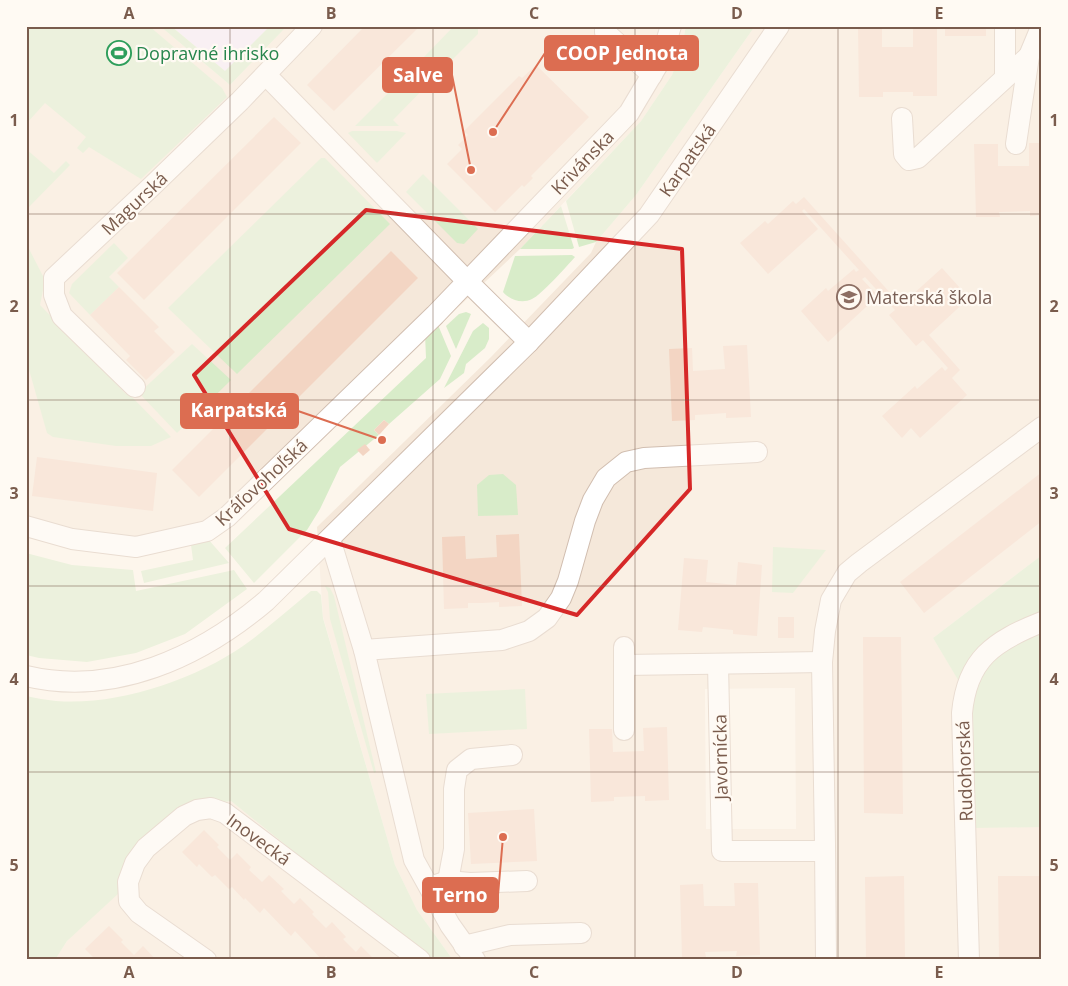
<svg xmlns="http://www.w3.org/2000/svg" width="1068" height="986" font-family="'Open Sans',sans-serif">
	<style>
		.residential { fill: #f5e8da; fill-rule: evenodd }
		.education { fill: #f3e8fa }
		.green { fill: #d8ecc9 }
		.building { fill: #f3d5c3 }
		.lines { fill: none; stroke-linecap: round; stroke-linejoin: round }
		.minor-casing { stroke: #d1beb0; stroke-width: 22 }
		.minor { stroke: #fff; stroke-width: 20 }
		.marked { fill: none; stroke: #d62828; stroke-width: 4; stroke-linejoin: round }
		.grid { fill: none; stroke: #7a5c4d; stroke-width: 1; stroke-opacity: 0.55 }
		.labels { text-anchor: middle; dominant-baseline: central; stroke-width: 4.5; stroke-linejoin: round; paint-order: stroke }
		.leisure-label { font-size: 18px; fill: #27864d; stroke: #fffaf3; text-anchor: start }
		.street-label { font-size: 18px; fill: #7a5c4d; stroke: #fffaf3 }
		.education-label { font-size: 18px; fill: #785e54; stroke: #fffaf3; text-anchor: start }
		.leader { fill: none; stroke: #dc6d51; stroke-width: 2 }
		.callout-dot { fill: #dc6d51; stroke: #fffaf3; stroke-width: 2 }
		.callout { fill: #dc6d51; stroke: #dc6d51; stroke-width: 2 }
		.callout-label { font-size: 19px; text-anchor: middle; font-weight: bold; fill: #fff }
		.neatline { fill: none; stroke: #7a5c4d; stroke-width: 2 }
		.grid-label { font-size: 16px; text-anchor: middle; font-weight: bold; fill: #7a5c4d }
	</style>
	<rect width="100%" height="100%" fill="#fdf6ec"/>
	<g class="residential">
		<path d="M26,26H160L230,85L287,26H686L680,55L672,75L641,121L520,249L215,535L139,555L74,550L26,537Z"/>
		<path d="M755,26H1042V555L933,638L973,704L974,827H1042V960H453L417,910L395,865L323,617L317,527L491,357L591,253L596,242L636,195ZM795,688L796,829H706L705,689Z"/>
		<path d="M231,801L422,954L428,960H55L67,941L183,809Z"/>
	</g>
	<path class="education" d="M171,26H270L226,72Z"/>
	<g class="green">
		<path d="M26,26H149L222,88L227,97L141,179L89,147L83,153L77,148L86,137L45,103L26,124Z"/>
		<path d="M160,26H171L225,71L270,26H287L230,85Z"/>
		<path d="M454,26H478V34L439,73L424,57Z"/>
		<path d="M686,26H755L636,195L596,242L579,247L566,201L641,121L672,75L680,55Z"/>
		<path d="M419,62L434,78L393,120L399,126H355Z"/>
		<path d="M352,131H397L406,133L377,163L348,133Z"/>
		<path d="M26,149L54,173L66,161L70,165L26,210Z"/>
		<path d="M321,158H325L390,224L237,374L168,308Z"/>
		<path d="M423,174L478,229L464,244L457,243L406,192Z"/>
		<path d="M561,206L574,248L572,249H520Z"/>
		<path d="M26,243L45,280L40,305L125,393L132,397L171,437L151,446H116L53,437L47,433L26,359Z"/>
		<path d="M114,243L128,258L109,277L119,287L90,315L69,293L72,284Z"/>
		<path d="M572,255L575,257C568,265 540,296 532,299C522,304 510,300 503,292L515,256Z"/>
		<path d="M466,312L471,314L456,349L446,326L459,314Z"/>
		<path d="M483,323L489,328V339L485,348L466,364L464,373L444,388L473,331Z"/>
		<path d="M438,325L451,356L440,379L389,424L384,420L374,430L379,435L340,467L320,509L307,530L254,583L225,548L426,358L425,334Z"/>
		<path d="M192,344L231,380L177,433L139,393Z"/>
		<path d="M503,474L516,485L518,515L478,516L477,485L489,475Z"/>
		<path d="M208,539L229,563L144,583L141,571L193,560L191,545Z"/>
		<path d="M773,547H774L826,550L793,593L772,592Z"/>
		<path d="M26,553L72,565L133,570L136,591L234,570L247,589L185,634L136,653L87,662L39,658L26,655Z"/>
		<path d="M1042,555V827L974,828L973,705L933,638Z"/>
		<path d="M325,586L330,588L334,596L376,772L374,773L330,619L328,592Z"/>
		<path d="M311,591H317L321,595L323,618L395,865L417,910L453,960H428L231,801L183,809L119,893L67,941L55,960H26V696C36,698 46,700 56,701C117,706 194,680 243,646C267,629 289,609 311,591Z"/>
		<path d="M525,689L527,729L429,734L426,694Z"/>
	</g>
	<g class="building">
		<path d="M365,26H420L334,111L307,85Z"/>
		<path d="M858,26H882V47H913V26H937V96H913V92H883V97H859Z"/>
		<rect x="945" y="26" width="41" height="10"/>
		<path d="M536,65L589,117L531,176L533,178L524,187L522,185L495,212L447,164L462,149L458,145L468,135L464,131L519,76L522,78Z"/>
		<path d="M274,117L301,143L144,300L117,273Z"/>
		<path d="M1029,143H1042V215L1030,216V211L999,212L1000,217H976L974,144H998V166H1029Z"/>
		<path d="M804,197L901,305L942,268L969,298L929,335L960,370L952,378L967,395L920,438L911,428L902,438L882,416L915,386L917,389L942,367L945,371L948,368L923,340L916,346L889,315L895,310L865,277L862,279L878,296L828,342L801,311L826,288L828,291L854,269L856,272L859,270L804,209L802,211L818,229L768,274L740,243L765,221L768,224L793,201L796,204Z"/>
		<path d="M391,251L418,278L199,497L172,470Z"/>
		<path d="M119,287L159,327L154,331L175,352L146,380L126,360L130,356L90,315Z"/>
		<path d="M747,345L751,417L726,418V413L712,414L695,415V420L672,421L669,349L692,348L693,371L725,369L723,346Z"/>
		<path d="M384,420L389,424L379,435L374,430Z"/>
		<path d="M365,444L370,450L363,456L357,450Z"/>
		<path d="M37,457L157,473L153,511L32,496Z"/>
		<path d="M1042,472V521L924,613L900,582Z"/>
		<path d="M519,534L522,606L499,607V602L482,603H468V608L444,609L442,537L465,536L466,559L497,557L496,535Z"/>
		<path d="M684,558L708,560L706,582L736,585L738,562L762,565L757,636L733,634V630L703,627L702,632L678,630Z"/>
		<rect x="778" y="617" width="16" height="21"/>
		<path d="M863,637H901L903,814L864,813Z"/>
		<path d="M667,727L669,800L645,801V796L614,797V801L591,802L589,729H612L613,752L644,751L643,728Z"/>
		<path d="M534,809L537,861L471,864L468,813Z"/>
		<path d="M204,830L219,845L217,847L230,860L237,853L251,867L249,870L262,882L269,875L284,889L281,891L294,904L300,898L314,912L312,914L326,928L332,922L346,937L343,939L356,952L361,946L375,960H330L326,956L322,960L295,931L291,936L264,908L260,913L245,898L244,900L232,887L229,889L215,875L212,877L199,864L197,867L182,852Z"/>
		<path d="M904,876L905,960H866L865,877Z"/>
		<path d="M998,876H1042V960H999Z"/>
		<path d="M734,883H758L760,955L736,956L737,951L705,952L706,957L682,958L680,885L703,884L704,906H735Z"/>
		<path d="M109,926L123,940L121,942L134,955L143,946L156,960H96L85,949Z"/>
	</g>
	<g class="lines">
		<defs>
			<g id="minor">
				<path d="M605,26V32L652,75"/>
				<path d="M1005,26V77"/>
				<path d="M266,75L467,281L529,342"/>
				<path d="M902,118L904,154L909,160L918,158L1029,56"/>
				<path d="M1016,144L1029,56L1039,32L1042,30"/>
				<path d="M135,387L62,316L54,295V278L152,186L240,101L312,26"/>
				<path d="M26,526L72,539L136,547L207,531L227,517L435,315L629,113L660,61L671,26"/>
				<path d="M330,539L364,650L414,860L450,925L475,960"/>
				<path d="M624,647V730"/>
				<path d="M364,650L502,640L529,631L547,618L561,598L568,581L585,521L593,500L606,478L626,462L644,458L757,452"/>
				<path d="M718,664L722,851H825"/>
				<path d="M624,665L822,662"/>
				<path d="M26,676C114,697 200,657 266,601L529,342L649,215L779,26"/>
				<path d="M448,881L454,849V789L457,770L471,759L512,755"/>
				<path d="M436,885L448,881L470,883L527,881"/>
				<path d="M464,946L510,935L581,933"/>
				<path d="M206,960L139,913L129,901L128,882L135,863L146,848L184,816L197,810L211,808L225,813L420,960"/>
				<path d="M826,960L825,844L822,662L825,631L831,600L847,573L859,563L1042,427"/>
				<path d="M969,960L962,713C967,659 994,641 1042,622"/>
			</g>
		</defs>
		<use href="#minor" class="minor-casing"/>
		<use href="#minor" class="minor"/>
	</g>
	<path d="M0 0H1068V986H0ZM366,210L682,249L690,489L577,615L289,529L194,375Z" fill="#fdf6ec" fill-opacity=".55" fill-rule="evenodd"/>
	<path class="marked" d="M366,210L682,249L690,489L577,615L289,529L194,375Z"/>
	<path class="grid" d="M230,26V960M433,26V960M635,26V960M838,26V960M26,214H1042M26,400H1042M26,586H1042M26,772H1042"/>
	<defs>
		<symbol id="stadium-ring" viewBox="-11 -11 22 22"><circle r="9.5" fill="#fffaf3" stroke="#2e9e5b" stroke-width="1.5"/><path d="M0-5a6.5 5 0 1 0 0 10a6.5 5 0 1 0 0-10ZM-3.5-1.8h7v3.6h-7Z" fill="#2e9e5b"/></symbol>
		<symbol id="school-ring" viewBox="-11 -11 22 22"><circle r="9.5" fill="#fffaf3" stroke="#8d6e63" stroke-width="1.5"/><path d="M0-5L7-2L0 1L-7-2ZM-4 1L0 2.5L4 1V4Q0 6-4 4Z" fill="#8d6e63"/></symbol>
	</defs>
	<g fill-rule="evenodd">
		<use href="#stadium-ring" x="105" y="39" width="28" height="28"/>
		<use href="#school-ring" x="835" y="283" width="28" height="28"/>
	</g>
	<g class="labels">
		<g class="leisure-label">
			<text x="136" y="53">Dopravné ihrisko</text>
		</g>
		<g class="street-label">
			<text transform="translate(687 160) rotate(-55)">Karpatská</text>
			<text transform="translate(582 162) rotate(-46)">Krivánska</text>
			<text transform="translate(134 203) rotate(-43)">Magurská</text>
			<text transform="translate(261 482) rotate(-43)">Kráľovohoľská</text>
			<text transform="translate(720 757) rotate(-91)">Javornícka</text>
			<text transform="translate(964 771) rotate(-92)">Rudohorská</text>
			<text transform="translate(259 839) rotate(36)">Inovecká</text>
		</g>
		<g class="education-label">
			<text x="866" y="297">Materská škola</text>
		</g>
	</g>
	<path class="leader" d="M493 132L545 53M471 170L452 75M382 440L298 411M503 837L498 895"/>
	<g class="callout-dot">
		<circle cx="493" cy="132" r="5"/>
		<circle cx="471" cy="170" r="5"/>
		<circle cx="382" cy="440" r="5"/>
		<circle cx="503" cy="837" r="5"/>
	</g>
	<g class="callout">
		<rect x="545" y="36" width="153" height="34" rx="5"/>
		<rect x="383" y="58" width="69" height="34" rx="5"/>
		<rect x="181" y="394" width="117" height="34" rx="5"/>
		<rect x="423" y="878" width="75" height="34" rx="5"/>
	</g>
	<g class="callout-label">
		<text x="622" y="60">COOP Jednota</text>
		<text x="418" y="82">Salve</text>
		<text x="239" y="417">Karpatská</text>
		<text x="460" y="902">Terno</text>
	</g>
	<rect width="1068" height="986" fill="none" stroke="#fffaf3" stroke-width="55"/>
	<rect x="28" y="28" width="1012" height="930" class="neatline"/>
	<g class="grid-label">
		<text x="129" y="19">A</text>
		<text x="331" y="19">B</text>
		<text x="534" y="19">C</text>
		<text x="737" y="19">D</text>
		<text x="939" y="19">E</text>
		<text x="14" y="126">1</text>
		<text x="1054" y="126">1</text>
		<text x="14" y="312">2</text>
		<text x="1054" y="312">2</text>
		<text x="14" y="499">3</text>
		<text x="1054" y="499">3</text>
		<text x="14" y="685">4</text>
		<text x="1054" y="685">4</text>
		<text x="14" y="871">5</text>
		<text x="1054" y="871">5</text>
		<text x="129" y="978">A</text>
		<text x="331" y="978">B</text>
		<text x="534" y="978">C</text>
		<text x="737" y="978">D</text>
		<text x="939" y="978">E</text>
	</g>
</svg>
